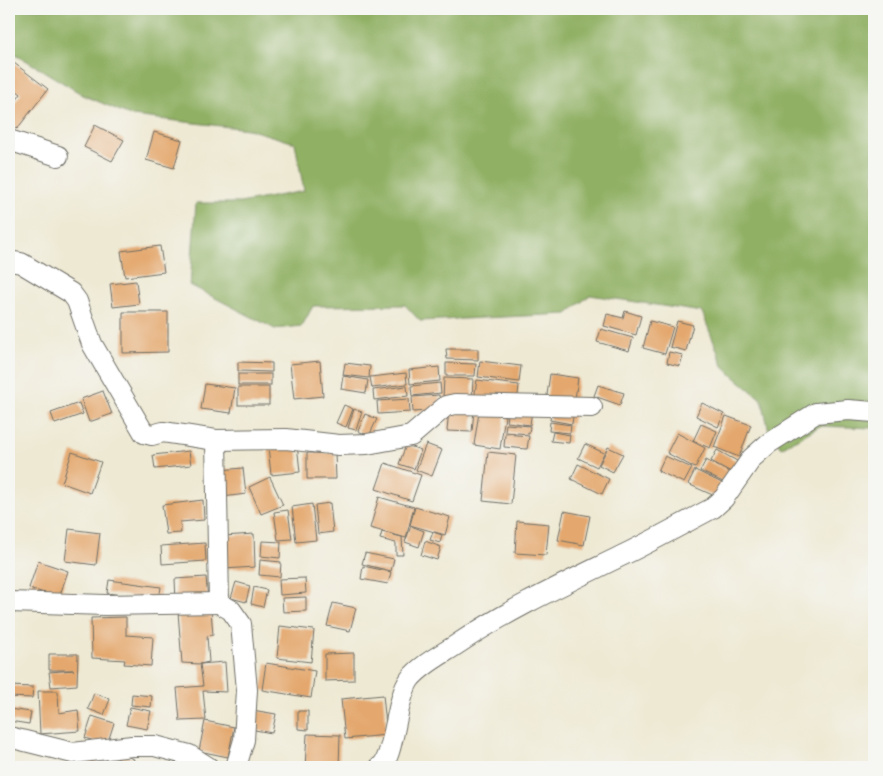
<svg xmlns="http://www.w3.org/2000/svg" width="883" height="776" font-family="Mynerve,sans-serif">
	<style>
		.forest { fill: #90b064; stroke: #5e6e48 }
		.building { fill: #e4a86e }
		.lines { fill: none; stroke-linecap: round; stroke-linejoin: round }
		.street-casing { stroke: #6f6e66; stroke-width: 22 }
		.street { stroke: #fff; stroke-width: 20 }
	</style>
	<rect width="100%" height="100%" fill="#f6f6f2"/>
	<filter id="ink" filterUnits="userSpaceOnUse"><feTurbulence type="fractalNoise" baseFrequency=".02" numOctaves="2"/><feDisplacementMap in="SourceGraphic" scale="10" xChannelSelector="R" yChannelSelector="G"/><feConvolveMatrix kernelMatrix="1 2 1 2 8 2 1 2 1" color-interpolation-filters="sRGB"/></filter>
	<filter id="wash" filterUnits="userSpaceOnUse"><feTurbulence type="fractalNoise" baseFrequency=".0096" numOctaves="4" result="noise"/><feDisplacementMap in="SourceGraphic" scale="20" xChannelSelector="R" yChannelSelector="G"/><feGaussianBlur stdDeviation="1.12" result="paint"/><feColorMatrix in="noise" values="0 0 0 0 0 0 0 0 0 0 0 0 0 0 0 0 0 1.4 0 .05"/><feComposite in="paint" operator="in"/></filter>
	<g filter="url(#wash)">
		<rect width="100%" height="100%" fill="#eee9d3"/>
		<path class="forest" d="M9,9H874V428L820,426L781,448L769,431L762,400L724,368L702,312L590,295L567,314L420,321L405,305L313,306L302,326L275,329L190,285L196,203H240L304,191L295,143L248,129L132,116L83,95L9,50Z"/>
		<g id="blocks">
			<g class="building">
				<path d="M14,63L48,89L17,129L9,122V110L21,94L9,85V70Z"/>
				<path d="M95,125L124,140L112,161L84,147Z"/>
				<path d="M154,132L182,140L174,168L146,160Z"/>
				<path d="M160,246L164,272L125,277L121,251Z"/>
				<path d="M136,281L139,304L113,307L110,284Z"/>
				<path d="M625,311L641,316L636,335L604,326L607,314L623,318Z"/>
				<path d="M123,312H168V352L123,353Z"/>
				<path d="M650,321L673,327L665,354L643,348Z"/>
				<path d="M677,321L693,325L686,351L670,347Z"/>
				<path d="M601,329L633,338L629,351L597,342Z"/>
				<path d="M446,349H478V360L447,359Z"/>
				<path d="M669,352L683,355L680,366L667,363Z"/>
				<path d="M320,361L323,396L294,399L290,364Z"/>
				<path d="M480,361L521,366L519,382L478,377Z"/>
				<path d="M238,362L272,363V372L238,371Z"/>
				<path d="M345,363L370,366L369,378L343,375Z"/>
				<path d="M446,363L476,364L475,376H446Z"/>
				<path d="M439,367L440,381L410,384L409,370Z"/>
				<path d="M406,373L407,384L372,388L370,377Z"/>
				<rect x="238" y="374" width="33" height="11"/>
				<path d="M550,374L578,378L574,406L546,402Z"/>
				<path d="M343,376L368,380L366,393L341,389Z"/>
				<path d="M444,378L473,379L472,399L443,398Z"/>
				<path d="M477,380L519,385L517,405L474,399Z"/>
				<path d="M440,383L441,393L412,396L411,386Z"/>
				<path d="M205,384L235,388L231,413L201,409Z"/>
				<path d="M598,385L624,393L620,405L594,396Z"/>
				<path d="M407,386L408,396L374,400L373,390Z"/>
				<rect x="238" y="387" width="31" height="18"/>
				<path d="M103,391L112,414L89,422L81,399Z"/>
				<path d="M439,395L441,410L413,412L412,397Z"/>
				<path d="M409,399L410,412L378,414L377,401Z"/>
				<path d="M79,403L83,414L55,424L51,413Z"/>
				<path d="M702,403L724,414L718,427L696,416Z"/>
				<path d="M344,405L353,409L346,427L336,423Z"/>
				<path d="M552,405L574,409L572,424L550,420Z"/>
				<path d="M509,408L532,410L530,425L507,422Z"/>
				<path d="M354,409L362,412L356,430L348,428Z"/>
				<path d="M449,409L474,410L472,432L447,431Z"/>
				<path d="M479,412L505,416L500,449L474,445Z"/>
				<path d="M365,414L377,419L369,436L358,431Z"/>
				<path d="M726,416L751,425L739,457L714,447Z"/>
				<path d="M550,422L571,425L570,433L549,431Z"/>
				<path d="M506,424L530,426L529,434L505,432Z"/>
				<path d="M701,424L717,431L710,448L693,441Z"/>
				<path d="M553,432L570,435L569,443L551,441Z"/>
				<path d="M677,433L705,448L695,468L667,453Z"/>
				<path d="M505,434L529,436L527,449L504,447Z"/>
				<path d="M297,444L300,472L271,475L268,446Z"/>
				<path d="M426,444L442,450L432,476L416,470Z"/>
				<path d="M585,444L604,453L597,467L578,458Z"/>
				<path d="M406,445L421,450L414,469L399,464Z"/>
				<path d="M608,447L623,454L613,472L599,465Z"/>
				<path d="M717,450L737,461L731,472L711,461Z"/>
				<path d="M189,451L191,465L155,469L153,455Z"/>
				<path d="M72,452L101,462L90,493L62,483Z"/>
				<path d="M488,452L516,455L511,504L483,501Z"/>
				<path d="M307,453H335L336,479H307Z"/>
				<path d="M665,456L692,468L684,483L658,471Z"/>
				<path d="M706,460L731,473L725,483L700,471Z"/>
				<path d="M385,463L421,475L412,501L376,489Z"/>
				<path d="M578,464L609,479L602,494L571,479Z"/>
				<path d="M243,468L246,494L223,497L220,470Z"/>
				<path d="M695,470L724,484L717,497L688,484Z"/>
				<path d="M270,477L283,505L261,514L249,487Z"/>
				<path d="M379,497L414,507L406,538L370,528Z"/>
				<path d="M203,500L204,520L180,522L181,533L166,534L162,505Z"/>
				<path d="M330,503L333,532L318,534L315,505Z"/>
				<path d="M312,504L316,540L296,542L292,507Z"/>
				<path d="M415,507L450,517L445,535L410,525Z"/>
				<path d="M288,510L292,539L278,540L274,512Z"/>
				<path d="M564,511L590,516L584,545L558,540Z"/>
				<path d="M517,521L549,524L546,555L515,553Z"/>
				<path d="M411,526L424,531L419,547L405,542Z"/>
				<path d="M69,529L100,533L96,565L65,561Z"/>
				<path d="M382,532L402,537L403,555H396V543L380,539Z"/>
				<path d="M433,532L442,535L440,543L430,540Z"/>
				<path d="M254,534L255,567L224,569L223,536Z"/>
				<path d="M262,541L281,542L280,558L261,556Z"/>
				<path d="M425,541L441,547L437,560L421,555Z"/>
				<path d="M205,543L206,561L162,564L161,546Z"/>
				<path d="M365,553L394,559L391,571L362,564Z"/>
				<path d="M260,560L281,562L280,577L259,575Z"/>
				<path d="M38,561L68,571L59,598L29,588Z"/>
				<path d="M363,566L391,572L388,584L361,579Z"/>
				<path d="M206,577L208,600L176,602L175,579Z"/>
				<path d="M305,578L306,593L280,595L279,579Z"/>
				<path d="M109,580L161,587L159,600L107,593Z"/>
				<path d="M236,582L250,586L246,602L231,598Z"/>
				<path d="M254,587L267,590L263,607L251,604Z"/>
				<path d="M306,597V611L283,612L282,598Z"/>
				<path d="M333,603L356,608L350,631L327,626Z"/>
				<path d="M211,610L213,635L207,636L209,662L200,664L225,662L227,692L203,691L206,720L180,721L177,688L203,686L200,664L182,663L178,612Z"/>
				<path d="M126,617V635L153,637L151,666L124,664L125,660L92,658L91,618Z"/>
				<path d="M280,626L314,630L311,662L277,658Z"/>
				<path d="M354,653V680L325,681V654Z"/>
				<path d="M49,654H78L77,685L51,687L49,672L74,670H49Z"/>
				<path d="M266,663L315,671L311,698L262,690Z"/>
				<path d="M9,686L33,687L32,698L9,697Z"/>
				<path d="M38,691H58L59,713L78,710L80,731L40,734Z"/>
				<path d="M94,693L110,699L104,715L88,709Z"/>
				<path d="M132,694L152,696L151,707L131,705Z"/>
				<path d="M383,695L387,735L345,739L341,699Z"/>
				<path d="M130,707L151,711L147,729L126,725Z"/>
				<path d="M9,709L31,712L29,724L9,721Z"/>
				<path d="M252,710L276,714L272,733L249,729Z"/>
				<path d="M298,711H308V730L298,729Z"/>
				<path d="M92,716L114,723L107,745L85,738Z"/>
				<path d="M205,721L234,727L228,757L199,751Z"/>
				<path d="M307,734L340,735L339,767H305Z"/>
				<path d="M120,754L134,759L131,767H115Z"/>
				<path d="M97,759V767H77L76,760Z"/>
			</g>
		</g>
	</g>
	<g filter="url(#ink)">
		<use href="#blocks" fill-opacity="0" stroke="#6f6e66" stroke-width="1"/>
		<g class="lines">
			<defs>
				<g id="street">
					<path d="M9,140L58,156"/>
					<path d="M9,261L21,263L71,293L77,301L92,344L144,433L152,435L163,432L216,440L286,439L339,445L367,444L411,436L446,406L455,404L592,407"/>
					<path d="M216,440L219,603L231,610L241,624L247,690L244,740L236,767"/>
					<path d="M9,602L105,605L219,603"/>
					<path d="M9,737L73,753L132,746H155L189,755L208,767"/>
					<path d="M380,767C395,758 395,699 410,679C422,664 443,654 459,643C510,609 564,584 619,557C651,542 682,524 713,508L724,498L752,458L769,443L816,413L848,410L874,412"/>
				</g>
			</defs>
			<use href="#street" class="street-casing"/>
			<use href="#street" class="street"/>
		</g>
	</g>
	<rect width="883" height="776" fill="none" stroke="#f6f6f2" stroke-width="30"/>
</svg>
